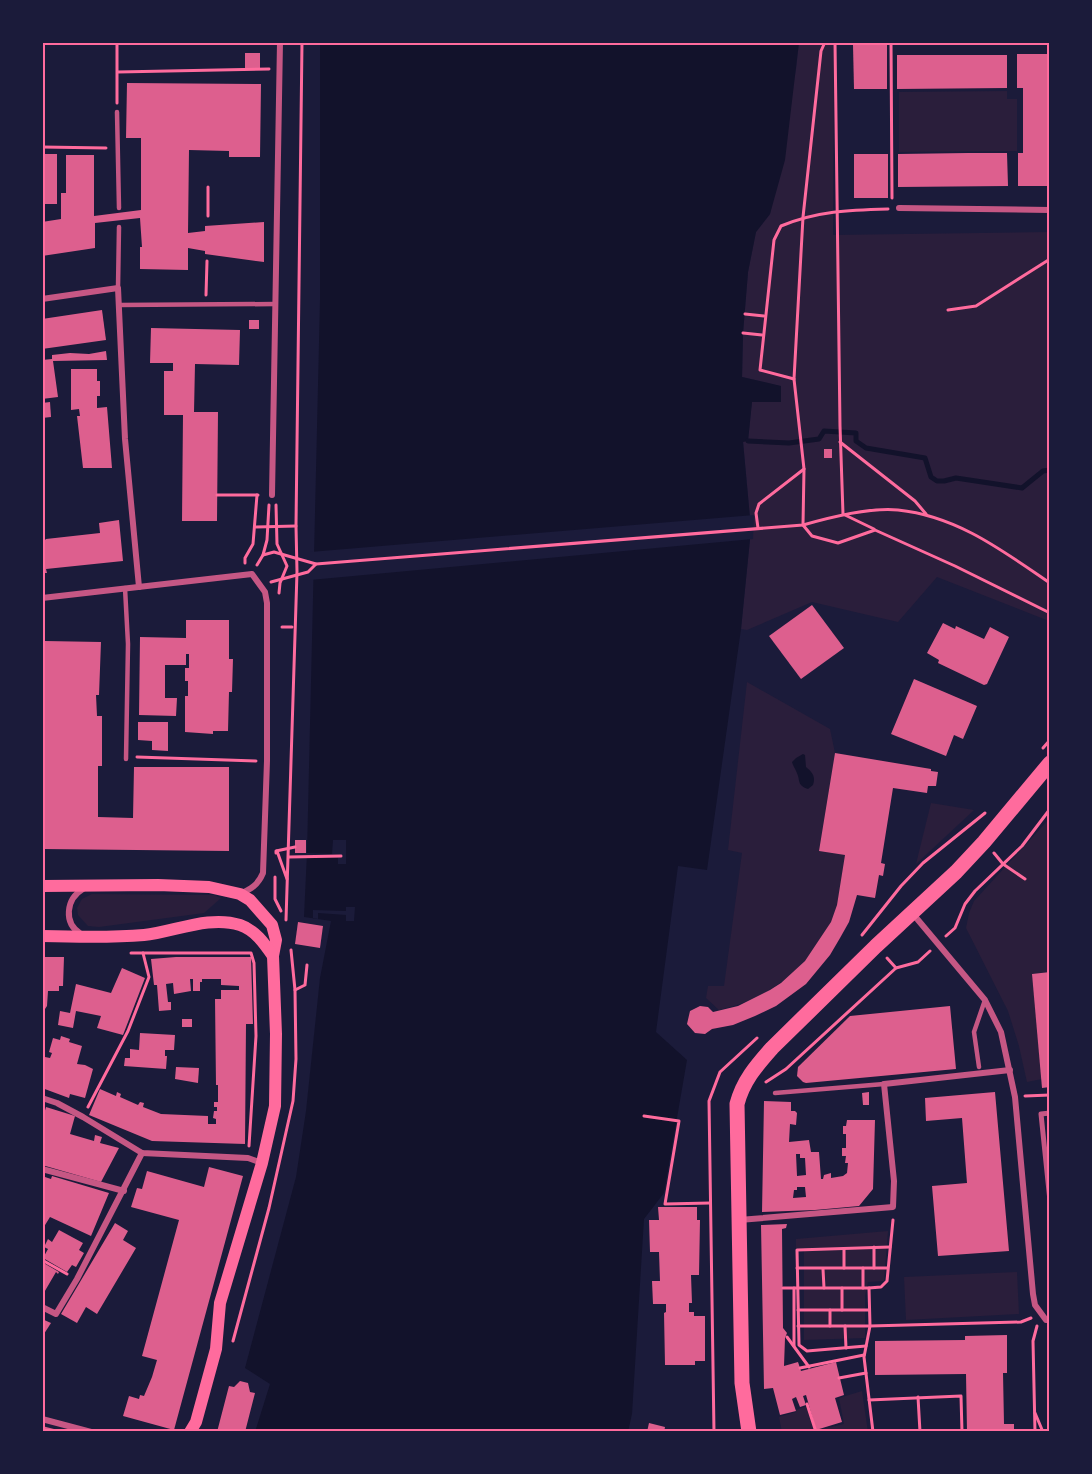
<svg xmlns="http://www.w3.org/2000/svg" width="1092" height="1474" font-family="'Open Sans',sans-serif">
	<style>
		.green { fill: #2a1e3b }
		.water { fill: #12122b }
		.pier { fill: #1b1b3a }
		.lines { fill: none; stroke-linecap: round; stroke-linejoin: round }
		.stream { stroke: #12122b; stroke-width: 5 }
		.building { fill: #dd5f8e; fill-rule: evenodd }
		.path { stroke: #ff6b9d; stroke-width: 3 }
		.service { stroke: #c65784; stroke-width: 4.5 }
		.pedestrian { stroke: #c65784; stroke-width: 5 }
		.minor { stroke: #c65784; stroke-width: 6 }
		.secondary { stroke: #ff6b9d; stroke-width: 12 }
		.primary { stroke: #ff6b9d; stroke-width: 15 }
		.neatline { fill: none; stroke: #ff6b9d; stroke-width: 2 }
	</style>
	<rect width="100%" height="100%" fill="#1b1b3a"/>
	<g class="green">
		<path d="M799,42H834L833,235L1050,232L1049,621L937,577L898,622L812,602L747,630L741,629L751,529L743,441L748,440L752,401L781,402L780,386L742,377L743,333L748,272L756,232L770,214L796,69Z"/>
		<path d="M1007,91V99H1017V151L899,152V92Z"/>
		<path d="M747,682L830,729L835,753L819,851L845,855C841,877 840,902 831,922C810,968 766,1000 719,1010L706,998L708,986H724L742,853L728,850Z"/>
		<path d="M931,803L974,810L916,864Z"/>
		<path d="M1050,818V970L1049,972L1032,974L1042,1079L1027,1082L1019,1046L1008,1011L966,928L969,913L974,901Z"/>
		<path d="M92,894L214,895L221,898L204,913L99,927L88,926L78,915L77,908L82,899Z"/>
		<path d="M888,1231L884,1281L868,1282L865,1296V1338L804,1340V1248H796V1239Z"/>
		<path d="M1017,1272L1019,1314L906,1320L904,1277Z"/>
		<path d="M862,1391L868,1432H782L779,1417L796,1412V1410L807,1406L815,1431L844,1424L839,1398Z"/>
	</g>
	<g class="water">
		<path d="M320,42H799L785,160L770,214L756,232L748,272L743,333L742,377L781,386V402H752L748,441L743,442L751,529L741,629L707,870L678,866L656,1032L687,1060L664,1193L644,1219L632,1414L628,1432H255L270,1384L245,1368L296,1177L306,1111L320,978L331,921L304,917L307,853L320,300Z"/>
		<path d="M803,754L805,755L806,767C812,772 816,776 813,785L808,789C796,785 801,780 796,771C795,768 793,766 792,762L796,758Z"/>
	</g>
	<g class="pier">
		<path d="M754,515L753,539L310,580V552Z"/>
		<path d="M333,840H346V864H338V858H307V853L332,854Z"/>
		<path d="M346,907H355L354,921H346V915L318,913V919L313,918V910L346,911Z"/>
	</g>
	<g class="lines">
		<path class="stream" d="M748,441L789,443L819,439L824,431L856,433V441L866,448L925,458L931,477L937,481H944L956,478L1022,488L1043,471L1050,470"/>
	</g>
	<g class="building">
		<path d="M887,44V89H854L853,45Z"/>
		<rect x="245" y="53" width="15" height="15"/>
		<path d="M1017,54H1050V186H1018V153H1023V88H1017Z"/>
		<path d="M897,55H1007V88L897,89Z"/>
		<path d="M127,83L261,84L260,157H229V151L189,150L188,233L205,231V226L264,222V262L205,254V251L188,248V270L140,269V247H142L140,218L95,223V248L42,256V222L61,219V193H66V155H94V216L141,210V138H126Z"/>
		<path d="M968,153H1007L1008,186L898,187V154Z"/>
		<rect x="42" y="154" width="15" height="50"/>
		<rect x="854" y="154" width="34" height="44"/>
		<path d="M102,310L106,340L42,349V319Z"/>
		<rect x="249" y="320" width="10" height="9"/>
		<path d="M151,328L240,330L239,365L195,364L194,412H218L217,521H182L183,415H164V371H173V363H150Z"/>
		<path d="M106,351L107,360L53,361L58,397L42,399V360L52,359V355L70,353L89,354Z"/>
		<path d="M71,369H97V381H100V396H97V408L107,407L112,468H83L77,416H80L79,409L71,410Z"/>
		<path d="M50,402L51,417L42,418V403Z"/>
		<rect x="824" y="449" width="8" height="9"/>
		<path d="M119,520L123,561L46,569L47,573H42V543L46,539L100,533L99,523Z"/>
		<path d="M812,605L844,648L801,679L769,636Z"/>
		<path d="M186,620H229V659H233L232,692H229L228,731H213V734L185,732V696H188V681H185V668H189V654H186V665H165V698H177L176,716L139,715L140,637L186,638Z"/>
		<path d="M943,623L955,629L956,626L984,639L990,627L1009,637L987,684L984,685L938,663L939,660L927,653Z"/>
		<path d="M45,641L101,642L99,695H96L97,716H102V766H98V817L133,818L134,767H229V851L43,849L44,769H42V722H45Z"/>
		<path d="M914,679L977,706L963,739L954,735L946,756L891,734Z"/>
		<path d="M138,722H168V751L152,750V741L138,740Z"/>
		<path d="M835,753L931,769V771L938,772L936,786H928L927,793L893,788L881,863L885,864L883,876L879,875L875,898L857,895L849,922L840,938L830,955L806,984L776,1006L755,1016L733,1025L712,1029L705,1034L695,1033L687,1024L690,1011L700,1006L708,1007L713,1012L738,1006L770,990L781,983L805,961L831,922L837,905L845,855L819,851Z"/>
		<rect x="295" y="840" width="11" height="13"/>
		<path d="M298,922L323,926L320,948L295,944Z"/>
		<path d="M42,957H64L63,986H59V991H48L47,1006L45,1009H42Z"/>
		<path d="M176,957H251L253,1024H246L245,1144L152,1141L89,1115L100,1089L116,1096L117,1092L121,1094L120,1097L138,1105L140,1102L144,1103L143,1107L161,1114L208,1116V1124H216V1119L213,1118L214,1111H217V1107H214V1102H218V1085H216L215,999H221V990H239V986L221,985V979H202V982H200V991H193V979H190L191,991L174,994L173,983L166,984L168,1002H171V1010L159,1011L157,985H154L151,959Z"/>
		<path d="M122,968L145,978L123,1035L97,1028L101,1016L76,1011L73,1028L58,1025L60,1011L70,1013L76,984L111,993Z"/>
		<path d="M1050,972V1087L1042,1088L1032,974Z"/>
		<path d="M950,1006L956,1069L806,1083L803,1082L797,1076L798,1067L850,1016Z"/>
		<rect x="182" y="1019" width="10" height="8"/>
		<path d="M140,1033L175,1035L174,1050H165V1056H167L166,1069L124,1066L125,1058H130V1049L139,1050Z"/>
		<path d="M61,1036L70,1039L69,1042L82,1046L77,1064L85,1065L93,1069L85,1098L70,1094L69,1098L42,1088V1051L45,1057L50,1058L52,1053L49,1052L53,1038L60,1040Z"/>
		<path d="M176,1067L199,1068L198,1083L175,1079Z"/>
		<path d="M869,1092V1105H863L862,1093Z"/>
		<path d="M995,1092L1009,1251L938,1256L932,1186L967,1183L962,1118L926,1121L925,1098Z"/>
		<path d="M764,1101L791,1102V1111H795L797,1113L796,1125L790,1124L789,1142L809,1140L811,1152H819L821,1179H823L824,1175L831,1173V1178L843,1176L847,1173L848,1163H845L846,1156H842V1148H846V1134H843V1126H846L847,1120H875L873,1189L859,1206L815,1210L762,1212ZM796,1154H800V1158H805L806,1175L797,1176ZM797,1187H805L806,1197L793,1198L794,1190H797Z"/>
		<path d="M46,1107L75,1116L70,1134L94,1141L95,1135L102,1137L100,1143L119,1148L101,1182L42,1165V1121Z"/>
		<path d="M209,1167L243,1176L174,1430L123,1416L129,1396L139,1399L140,1395L144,1396L152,1377L157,1360L142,1356L179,1220L131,1207L137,1188L142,1189L147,1171L204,1187Z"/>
		<path d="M42,1176L51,1179L52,1176L109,1193L91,1236L50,1217L42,1230V1209L44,1204L42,1203Z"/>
		<path d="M658,1207H697V1220H700L699,1275H691L692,1303H689V1312H694V1316H705V1361H695V1365H665L664,1313L666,1312V1304H653L652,1281H660L659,1252H650L649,1220H659Z"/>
		<path d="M115,1223L128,1231L123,1240L136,1248L97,1314L86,1307L77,1323L61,1314Z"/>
		<path d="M787,1224L786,1228L782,1229L783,1328L787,1333L785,1338L784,1366L798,1362L801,1371L836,1362L844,1395L835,1398L842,1422L816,1430L806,1395L803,1396L806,1405L800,1407L796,1397L792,1399L796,1411L780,1415L773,1388L764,1389L761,1225Z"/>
		<path d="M59,1230L83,1243L79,1250L84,1253L76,1267L72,1265L67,1272L43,1258L48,1249L44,1247L48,1239L52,1242Z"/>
		<path d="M42,1262L59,1272L58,1274L56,1272L42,1296Z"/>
		<path d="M42,1319L51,1323L42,1337Z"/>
		<path d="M1007,1335V1373H1003L1004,1424H1014V1432H967L966,1374L875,1375V1341L965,1340V1336Z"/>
		<path d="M240,1381L248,1383L250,1392L255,1393L245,1432H217L229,1386L234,1387Z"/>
		<path d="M649,1423L665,1427L664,1432H647Z"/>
		<path d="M42,1426L62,1431V1432H42Z"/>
	</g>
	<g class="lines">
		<g class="path">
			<path d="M117,42V103"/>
			<path d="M825,42L821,51L803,217L794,379L804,469L803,525L812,536L838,543L875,530L955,566L1050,613"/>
			<path d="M835,42L840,426L843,514"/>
			<path d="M891,42L892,198"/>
			<path d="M118,72L269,69"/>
			<path d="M42,147L106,148"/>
			<path d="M208,216V187"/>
			<path d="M206,295L207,261"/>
			<path d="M948,310L976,306L1050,259"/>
			<path d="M745,314L764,316"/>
			<path d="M743,333L762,335"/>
			<path d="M794,379L760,370L774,240L781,226C817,211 849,210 888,209"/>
			<path d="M840,442L915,501L926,514"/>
			<path d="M217,495H258"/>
			<path d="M276,505L277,544L287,566L280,583L279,593"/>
			<path d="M845,515L874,529"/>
			<path d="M256,527L296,526"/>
			<path d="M758,528L756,513L759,504L804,469"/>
			<path d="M263,555L274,552L316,564L803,525C831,517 870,507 898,510C957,516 1003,551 1050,583"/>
			<path d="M245,563V558L253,544L257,495"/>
			<path d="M257,565L263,555L267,540L269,505"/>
			<path d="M271,582L308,572L316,564"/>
			<path d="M282,627H292"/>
			<path d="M1043,748L1050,740"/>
			<path d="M137,757L256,761"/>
			<path d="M277,851L287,879"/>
			<path d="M276,853V851L295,847"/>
			<path d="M994,853L1003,864L1025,879"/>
			<path d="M289,857L341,856"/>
			<path d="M275,877V899L281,911"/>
			<path d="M286,920L297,572L296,526L302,42"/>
			<path d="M862,935L901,886L923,863L985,813"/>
			<path d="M946,936L955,928L965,904L975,891L1022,846L1050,809"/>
			<path d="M131,953H251L254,963L256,1036L249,1146"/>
			<path d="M887,958L896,968"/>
			<path d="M295,990L305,985L307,965"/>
			<path d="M766,1082L786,1069L896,968L918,962L930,951"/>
			<path d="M1025,1096L1050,1095"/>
			<path d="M88,1107L128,1031L149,977L143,953"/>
			<path d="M644,1116L679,1121L665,1204L710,1203"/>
			<path d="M844,1249V1268"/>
			<path d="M42,1260L67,1274"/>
			<path d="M797,1268H887"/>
			<path d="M863,1268V1288"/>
			<path d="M874,1268V1247"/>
			<path d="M823,1269L824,1288"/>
			<path d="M783,1288H869L870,1326H798"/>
			<path d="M794,1288V1346"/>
			<path d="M842,1288V1310"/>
			<path d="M869,1288L881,1287L887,1281L893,1220"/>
			<path d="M798,1310H869"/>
			<path d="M830,1310V1326"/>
			<path d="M845,1326L846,1348"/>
			<path d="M787,1337L809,1367"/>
			<path d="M233,1341L269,1208L293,1101L296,1059L295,990L291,950"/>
			<path d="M866,1346L807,1351L799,1345L797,1250L890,1247"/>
			<path d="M800,1368L864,1355"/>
			<path d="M839,1378L866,1373"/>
			<path d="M918,1397L920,1432"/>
			<path d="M869,1400L961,1396L962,1432"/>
			<path d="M807,1404L816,1432"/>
			<path d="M1035,1413L1043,1432"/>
			<path d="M714,1432L709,1101L720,1072L757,1038"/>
			<path d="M873,1432L864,1357L870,1326L1021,1322L1031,1318"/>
			<path d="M1035,1432L1033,1341L1037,1326"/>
		</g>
		<g class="service">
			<path d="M117,112L119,208"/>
			<path d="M118,288L119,227"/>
			<path d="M119,305L275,304"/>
			<path d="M125,588L128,644L126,759"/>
			<path d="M979,1067L974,1032L985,1000"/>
			<path d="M775,1093L884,1084"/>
		</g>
		<path class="pedestrian" d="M1050,1113L1041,1114L1050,1201"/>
		<g class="minor">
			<path d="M899,208L1050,210"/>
			<path d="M42,299L118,288L125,439L139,587"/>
			<path d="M272,495L280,42"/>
			<path d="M42,598L252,574L265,592L267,603V761L263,873C258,885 251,889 240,894"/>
			<path d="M913,914L985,1000L1001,1032L1015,1097L1033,1294L1035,1305L1046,1320H1050"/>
			<path d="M81,934C63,923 66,899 83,889"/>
			<path d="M42,1098L57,1103L83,1117L142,1153L248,1158L262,1163"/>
			<path d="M42,1169L124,1191"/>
			<path d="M739,1220L893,1207L894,1181L884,1084L1010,1070"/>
			<path d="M42,1307L56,1314L77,1279L142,1153"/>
			<path d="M42,1419L91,1432"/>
		</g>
		<g class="secondary">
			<path d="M42,886L158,885L209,887L240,894L250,900L272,925L276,940L273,956L276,1034L275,1106L262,1163L220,1303L216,1349L196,1422L190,1432"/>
			<path d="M42,936C76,937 110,938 144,935C174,932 209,915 240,925C255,930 264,943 273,956"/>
		</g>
		<path class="primary" d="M749,1432L742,1383L737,1104C743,1081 756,1066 772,1048L876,946L956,872L984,842L1050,763"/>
	</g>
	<rect width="1092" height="1474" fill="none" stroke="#1b1b3a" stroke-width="87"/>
	<rect x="44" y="44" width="1004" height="1386" class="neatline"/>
</svg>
